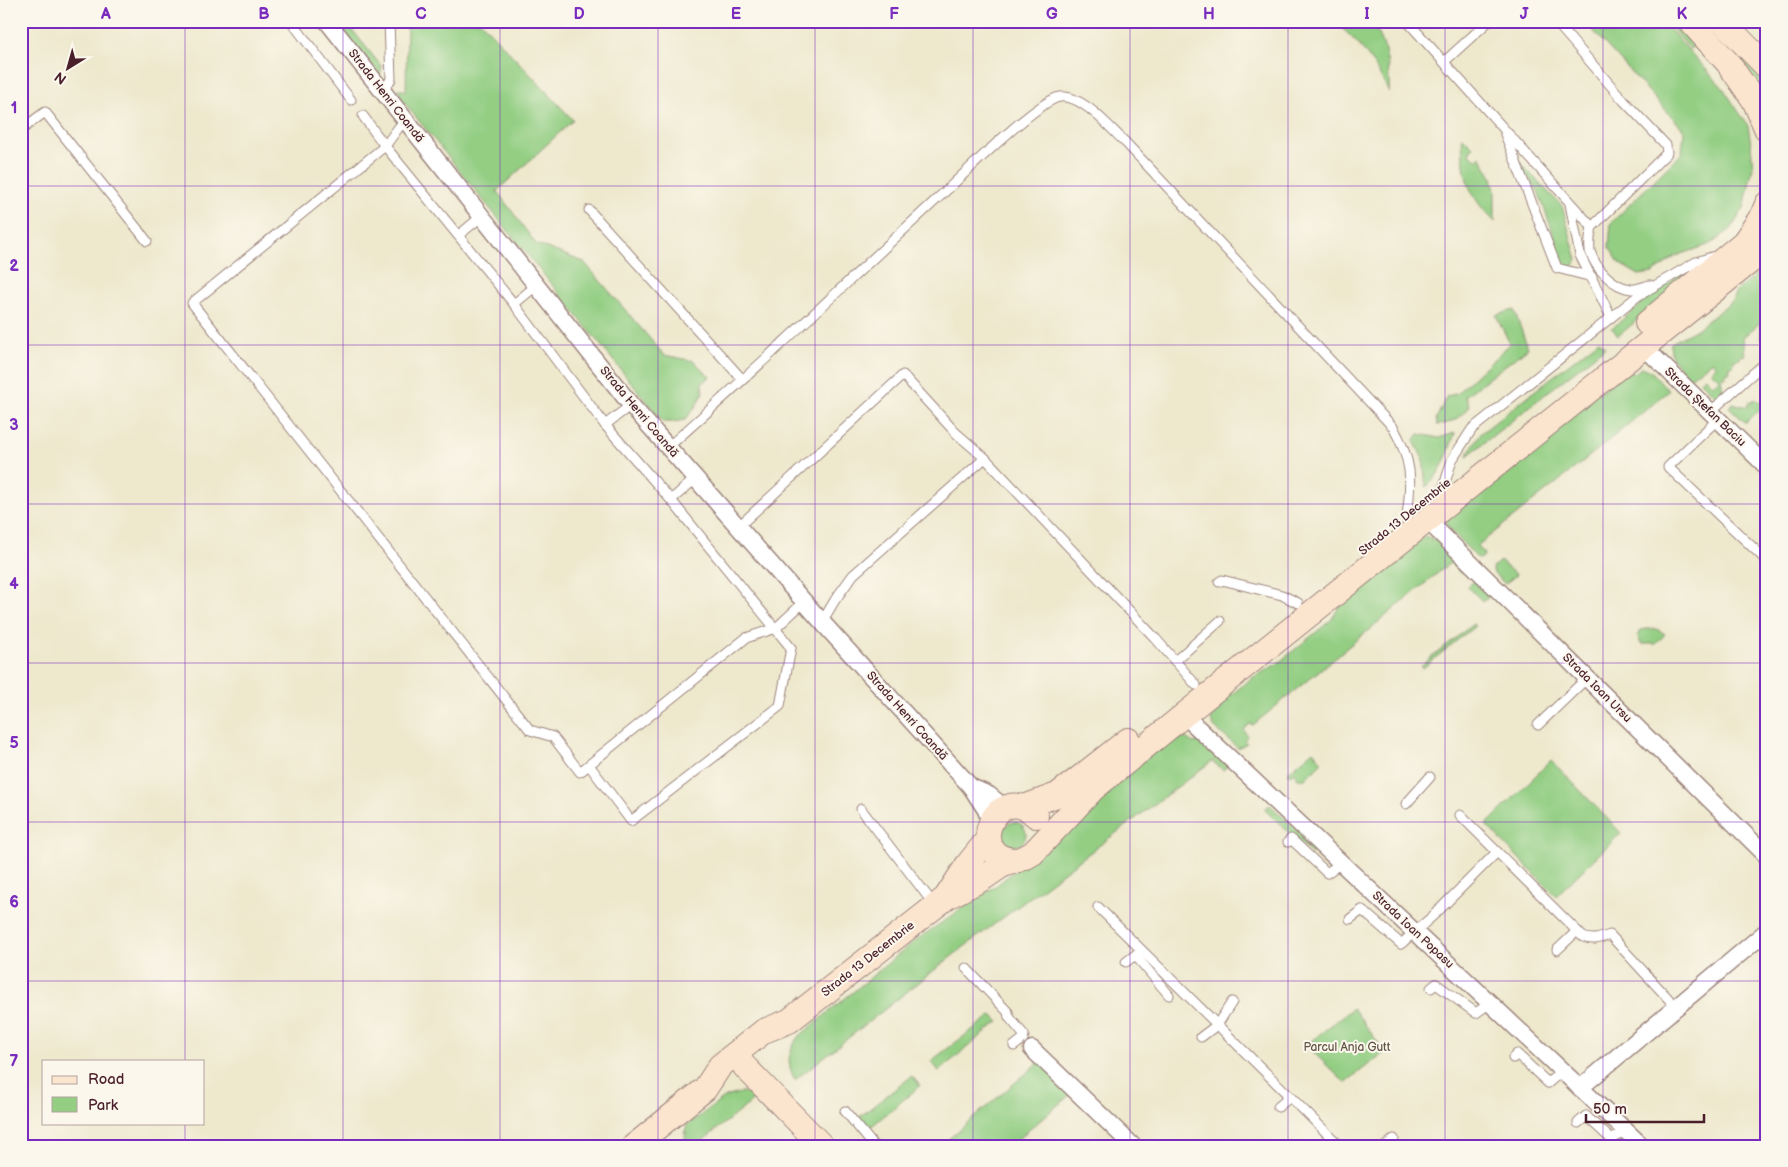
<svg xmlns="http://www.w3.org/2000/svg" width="1788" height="1167" font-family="'Balsamiq Sans',sans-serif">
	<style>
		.green { fill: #93ce83; stroke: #6e7657 }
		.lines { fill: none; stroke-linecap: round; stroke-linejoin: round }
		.lane-casing { stroke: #9c847c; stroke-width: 11 }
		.street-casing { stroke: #9c847c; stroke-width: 19 }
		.secondary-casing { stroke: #9c847c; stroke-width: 26 }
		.lane { stroke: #fff; stroke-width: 9 }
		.street { stroke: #fff; stroke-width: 16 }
		.secondary { stroke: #fce5cf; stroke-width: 24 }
		.grid { fill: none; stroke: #7b2cbf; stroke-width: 1; stroke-opacity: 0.55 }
		.labels { text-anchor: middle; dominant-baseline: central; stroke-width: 4; stroke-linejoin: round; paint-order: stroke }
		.street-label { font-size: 12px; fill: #4a1f2b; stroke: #fbf7ec }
		.park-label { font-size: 12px; fill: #605445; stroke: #fbf7ec }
		.neatline { fill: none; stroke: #7b2cbf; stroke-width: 2 }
		.grid-label { font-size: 16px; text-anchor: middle; font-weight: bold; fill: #7b2cbf }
	</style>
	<rect width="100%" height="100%" fill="#fbf7ec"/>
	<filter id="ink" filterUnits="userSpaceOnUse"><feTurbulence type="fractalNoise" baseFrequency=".02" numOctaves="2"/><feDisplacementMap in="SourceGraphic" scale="10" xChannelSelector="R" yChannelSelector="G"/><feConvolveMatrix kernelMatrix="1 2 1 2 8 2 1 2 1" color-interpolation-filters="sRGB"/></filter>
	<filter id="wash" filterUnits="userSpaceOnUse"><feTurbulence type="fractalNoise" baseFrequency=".0096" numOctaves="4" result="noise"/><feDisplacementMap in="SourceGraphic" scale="20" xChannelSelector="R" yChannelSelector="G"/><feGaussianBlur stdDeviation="1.12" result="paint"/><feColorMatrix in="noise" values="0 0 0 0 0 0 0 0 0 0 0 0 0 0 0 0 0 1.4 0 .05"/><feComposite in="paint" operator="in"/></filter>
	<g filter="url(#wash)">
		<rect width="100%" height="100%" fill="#eee8cd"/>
		<g class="green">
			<path d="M336,21H345L382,67L380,75Z"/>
			<path d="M410,21H480L573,120L497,191L536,244L584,262L664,355L694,361L710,377L702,383L703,392L696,406L685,420L673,422H663L402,100L398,89L406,91L407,25Z"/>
			<path d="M1334,21C1341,21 1359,19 1365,21C1387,29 1390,74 1389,93C1374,60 1361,45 1334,21Z"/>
			<path d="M1584,21H1662L1723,88L1748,126L1751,144L1753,167L1744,208L1731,229L1711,244L1676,256L1653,273L1639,275L1620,264L1609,247L1611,223L1682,153L1684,130Z"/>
			<path d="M1665,21H1677L1696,44L1690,49Z"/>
			<path d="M1725,37L1767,80V109L1718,41Z"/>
			<path d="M1462,136L1473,147L1469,153L1477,160L1480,156L1492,177L1495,191V222C1466,193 1463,176 1462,136Z"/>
			<path d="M1522,165L1562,206L1577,260L1573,267C1565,268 1559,263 1555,256L1557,244L1541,199L1536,188L1523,170Z"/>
			<path d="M1702,267L1618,336L1612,328L1677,276Z"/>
			<path d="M1756,275L1767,285V341H1765V337L1761,338V322L1743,337L1745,355L1740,356V359L1734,360L1733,366L1729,367L1730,372L1725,373V377H1721L1723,392L1716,396L1700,381L1705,377L1713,385L1719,379L1711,371L1716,366L1712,361L1690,378C1680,367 1668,359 1671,343L1697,329L1732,301L1736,291Z"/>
			<path d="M1514,310L1528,348L1465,396L1469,405C1464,416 1449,425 1437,425L1436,419L1447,396L1456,394L1510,344L1496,315Z"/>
			<path d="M1599,340L1605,347L1466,457L1480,434Z"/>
			<path d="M1642,367L1653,373L1669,391L1554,485L1477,546L1485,554L1481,559L1476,557L1447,526L1446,520L1626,370L1635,373Z"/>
			<path d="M1754,399L1765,404L1746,423L1729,407L1733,403L1747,407L1749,402L1752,403Z"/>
			<path d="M1455,433C1449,450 1441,476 1426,487L1423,459L1414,441L1419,434L1439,438Z"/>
			<path d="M1425,536L1441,542L1465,566L1466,570L1461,574L1450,563L1253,725L1250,724L1244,730L1248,736L1244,740L1247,743L1238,748L1214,727L1211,720L1216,707L1252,678L1277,664L1331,620L1347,594Z"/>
			<path d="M1500,561L1516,575L1505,584L1494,574L1492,568Z"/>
			<path d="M1475,581H1477L1491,595L1483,602L1467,586Z"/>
			<path d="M1473,624L1475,626L1423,668L1421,666Z"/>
			<path d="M1647,629H1657L1665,634L1656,644H1641L1638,637L1641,630Z"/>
			<path d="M1186,738L1193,743L1200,741L1228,766L1223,770L1212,761L956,953L795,1080C786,1063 788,1055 797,1038L916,940L997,885L1027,861L1088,807L1169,740Z"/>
			<path d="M1313,751L1322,762L1305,779H1298L1295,772L1290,775L1287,773Z"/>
			<path d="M1551,760L1621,833L1556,896L1486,825Z"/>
			<path d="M1270,805L1317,848L1312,854L1264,809Z"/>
			<circle cx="1014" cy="834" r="12"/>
			<path d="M1353,1008L1385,1052L1345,1083L1306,1045Z"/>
			<path d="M992,1015L999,1022L995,1024L939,1071L931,1061Z"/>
			<path d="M1042,1060L1071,1094L1010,1146H940Z"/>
			<path d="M912,1076L920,1086L867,1130L858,1118Z"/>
			<path d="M746,1092L756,1096L769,1107L767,1109L755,1099L696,1146H681L684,1144L686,1132L684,1134L687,1125L723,1099L728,1096Z"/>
		</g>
	</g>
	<g filter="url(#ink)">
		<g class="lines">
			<defs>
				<g id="lane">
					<path d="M291,21L351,100"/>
					<path d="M1407,21L1592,227L1667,153L1666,145L1624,101L1555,21"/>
					<path d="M1445,61L1489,21"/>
					<path d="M383,92L391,79L389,21"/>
					<path d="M363,116L385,146L514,304L605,425L671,500L791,648L780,706L631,821L589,765"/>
					<path d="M406,121L399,127L385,146L192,303L530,730L553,737L580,772L746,638L776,628L804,602"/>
					<path d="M21,130L45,112L147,241"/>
					<path d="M1505,134L1557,268L1592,277"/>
					<path d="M1570,204L1580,255L1611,317"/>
					<path d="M589,210L742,379"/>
					<path d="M1592,227C1590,235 1589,242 1590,251C1595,268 1613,287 1631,289C1637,290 1645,286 1650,285"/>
					<path d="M459,235L482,216"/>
					<path d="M514,304L537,285"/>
					<path d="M1710,412L1767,361"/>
					<path d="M1718,419L1668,467L1765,559L1767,557"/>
					<path d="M605,425L631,405"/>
					<path d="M668,447C764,363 855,274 949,188C967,171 1040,99 1060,97C1082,94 1111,129 1126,143L1393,427C1412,461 1412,478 1407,516"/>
					<path d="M1444,486L1452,460L1472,429L1639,295L1696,262L1715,256"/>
					<path d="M671,500L695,479"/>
					<path d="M738,527L903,375L956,433L985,458L1156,639L1196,685"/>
					<path d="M1219,582L1222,580L1282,595L1298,603"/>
					<path d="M822,622L835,600L853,575L985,458"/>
					<path d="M1175,661L1220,621"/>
					<path d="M1538,725L1587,678"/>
					<path d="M1406,804L1430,777"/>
					<path d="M861,809L935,906"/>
					<path d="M1460,815L1583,937C1593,941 1601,938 1610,935L1676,1007"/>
					<path d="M1288,842L1291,839L1327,873L1341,863"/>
					<path d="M1098,907L1340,1146"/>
					<path d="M1350,919L1362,910L1401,944L1435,914L1497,852"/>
					<path d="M1557,950L1577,931"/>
					<path d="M1126,962L1135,955L1169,995"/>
					<path d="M966,968L1008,1012L1009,1017L1024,1035L1023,1039L1014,1046"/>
					<path d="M1431,988L1436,984L1476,1013L1490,1003"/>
					<path d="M1201,1037L1217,1025L1232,1002"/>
					<path d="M1513,1058L1517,1054L1548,1083L1562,1071"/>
					<path d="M1278,1107L1290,1097"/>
					<path d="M845,1111L874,1146"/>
					<path d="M1578,1123L1586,1116L1612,1140L1625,1130"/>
					<path d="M1386,1146L1394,1139"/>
				</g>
				<g id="street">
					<path d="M327,21L631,405L822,622L971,787L986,810L990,822"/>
					<path d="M1644,347L1767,467"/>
					<path d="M1427,520L1767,856"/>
					<path d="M1184,715L1642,1146"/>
					<path d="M971,787L989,795L1005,808"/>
					<path d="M1032,1049L1133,1146"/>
					<path d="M1580,1088L1767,931"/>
				</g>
				<g id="secondary">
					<path d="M1690,21L1728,63L1754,100L1767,130"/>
					<path d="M1722,21L1767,67"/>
					<path d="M1647,323L1744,242L1762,216L1767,204"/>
					<path d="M1024,807L1057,795L1077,780L1128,740"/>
					<path d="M1018,860C961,860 996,777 1036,816"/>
					<path d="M947,896L968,864L988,839"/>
					<path d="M745,1067L822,1146"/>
					<path d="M634,1146L705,1089L720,1066L764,1031L789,1021L947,897L982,879L1001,866L1026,857L1033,853L1093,789L1184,715L1767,248"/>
				</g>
			</defs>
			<use href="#lane" class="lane-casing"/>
			<use href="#street" class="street-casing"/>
			<use href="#secondary" class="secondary-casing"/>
			<use href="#lane" class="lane"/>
			<use href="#street" class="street"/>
			<use href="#secondary" class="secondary"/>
		</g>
	</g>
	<path class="grid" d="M185,21V1061M343,21V1146M500,21V1146M658,21V1146M815,21V1146M973,21V1146M1130,21V1146M1288,21V1146M1445,21V1146M1603,21V1146M21,186H1767M21,345H1767M21,504H1767M21,663H1767M21,822H1767M21,981H1767M185,1123V1146"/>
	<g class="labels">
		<g class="street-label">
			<text transform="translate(386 96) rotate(52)">Strada Henri Coandă</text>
			<text transform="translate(1705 407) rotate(44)">Strada Ștefan Baciu</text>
			<text transform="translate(639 412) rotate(50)">Strada Henri Coandă</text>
			<text transform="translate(1405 517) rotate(-39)">Strada 13 Decembrie</text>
			<text transform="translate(1597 688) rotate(45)">Strada Ioan Ursu</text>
			<text transform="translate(907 716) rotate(48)">Strada Henri Coandă</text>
			<text transform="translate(1413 930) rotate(43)">Strada Ioan Popasu</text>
			<text transform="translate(868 959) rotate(-38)">Strada 13 Decembrie</text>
		</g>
		<g class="park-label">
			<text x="1347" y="1047">Parcul Anja Gutt</text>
		</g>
	</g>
	<rect width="1788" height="1167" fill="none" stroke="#fbf7ec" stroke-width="55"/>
	<rect x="42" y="1060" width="162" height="65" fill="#fbf7ec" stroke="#b4a19f"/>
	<rect x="52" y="1076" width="25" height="8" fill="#fce5cf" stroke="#b4a19f"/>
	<text x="88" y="1084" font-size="15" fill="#4a1f2b">Road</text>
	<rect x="52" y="1097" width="25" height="15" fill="#93ce83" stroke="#b4a19f"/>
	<text x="88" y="1110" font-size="15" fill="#4a1f2b">Park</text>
	<g transform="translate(68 68) rotate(217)" stroke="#fbf7ec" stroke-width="4" paint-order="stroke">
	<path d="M0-4L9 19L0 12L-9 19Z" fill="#4a1f2b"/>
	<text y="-8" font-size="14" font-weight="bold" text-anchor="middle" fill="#4a1f2b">N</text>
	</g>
	<path d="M1586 1114v8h118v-8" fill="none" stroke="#4a1f2b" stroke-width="2.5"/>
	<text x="1593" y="1114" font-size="15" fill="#4a1f2b" stroke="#fbf7ec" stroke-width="4" paint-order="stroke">50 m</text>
	<rect x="28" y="28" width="1732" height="1112" class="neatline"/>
	<g class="grid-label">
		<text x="106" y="19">A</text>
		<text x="264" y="19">B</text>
		<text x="421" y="19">C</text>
		<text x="579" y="19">D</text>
		<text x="736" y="19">E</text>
		<text x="894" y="19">F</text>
		<text x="1052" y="19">G</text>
		<text x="1209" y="19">H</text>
		<text x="1367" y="19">I</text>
		<text x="1524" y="19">J</text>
		<text x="1682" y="19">K</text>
		<text x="14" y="113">1</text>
		<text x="14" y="271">2</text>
		<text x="14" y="430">3</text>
		<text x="14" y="589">4</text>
		<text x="14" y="748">5</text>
		<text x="14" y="907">6</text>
		<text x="14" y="1066">7</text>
	</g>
</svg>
